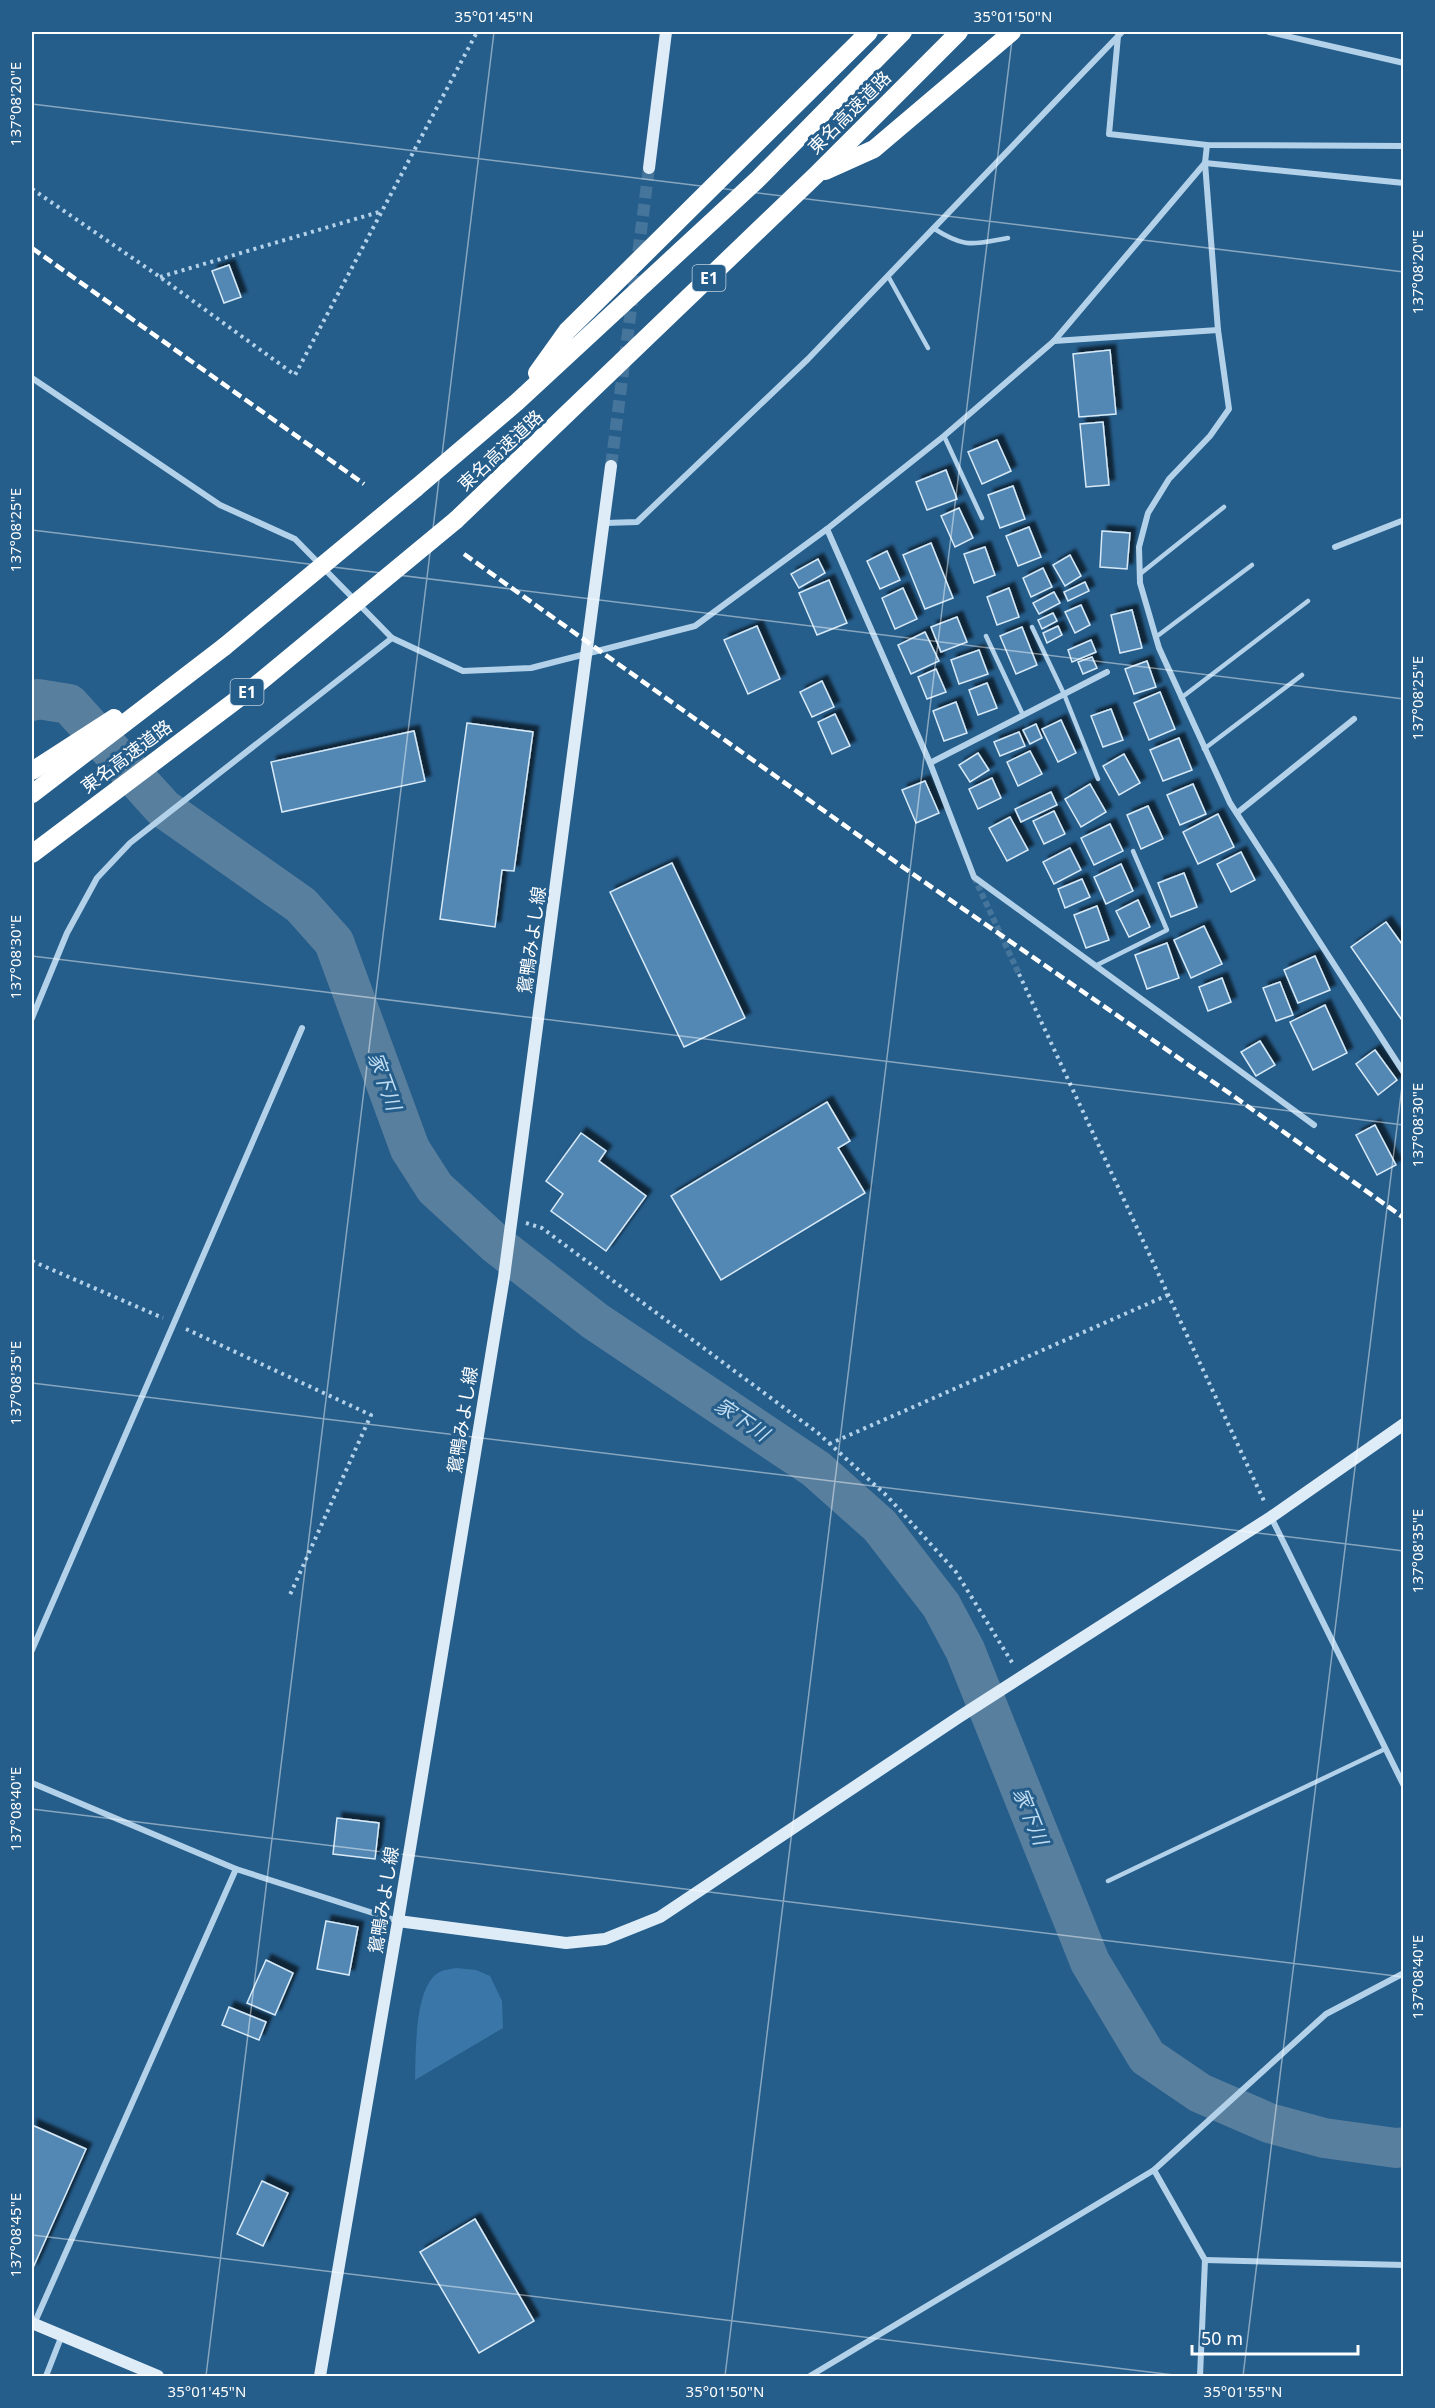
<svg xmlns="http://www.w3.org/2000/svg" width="1435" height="2408" font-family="'Noto Sans','Noto Sans JP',sans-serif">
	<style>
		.green { fill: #3a77a8 }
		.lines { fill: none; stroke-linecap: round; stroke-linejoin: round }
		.river { stroke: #597f9e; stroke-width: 40 }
		.building { fill: #5288b4; stroke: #d8eaf8; stroke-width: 1.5; filter: url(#shadow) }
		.street-tunnel { stroke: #46759c; stroke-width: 6; stroke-dasharray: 6 3; stroke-linecap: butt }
		.secondary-tunnel { stroke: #46759c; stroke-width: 12; stroke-dasharray: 12 6; stroke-linecap: butt }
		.path { stroke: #b3d2ea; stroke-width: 4; stroke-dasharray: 3 4.5; stroke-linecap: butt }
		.lane { stroke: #b3d2ea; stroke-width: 4.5 }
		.street { stroke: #b3d2ea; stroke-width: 6 }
		.secondary { stroke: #deecf8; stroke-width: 12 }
		.highway { stroke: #fff; stroke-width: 18 }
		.rail { stroke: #fff; stroke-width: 4.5; stroke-dasharray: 10 4.5; stroke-linecap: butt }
		.highway-bridge { stroke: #fff; stroke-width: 18 }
		.ticks { fill: none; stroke: #fff; stroke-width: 1.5; stroke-opacity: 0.45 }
		.labels { text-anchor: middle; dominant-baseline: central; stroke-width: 6; stroke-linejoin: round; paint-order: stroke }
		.shield { fill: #255d8b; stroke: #becedc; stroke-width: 1.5 }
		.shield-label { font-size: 16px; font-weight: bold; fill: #fff }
		.street-label { font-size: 18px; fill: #fff; stroke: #255d8b }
		.water-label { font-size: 20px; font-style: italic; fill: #bfdcf1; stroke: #255d8b }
		.neatline { fill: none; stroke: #fff; stroke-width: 2 }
		.ticks-label { font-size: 15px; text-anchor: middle; fill: #fff }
	</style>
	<defs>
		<filter id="shadow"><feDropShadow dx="5.5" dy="-5.5" stdDeviation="1.5" flood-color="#0009"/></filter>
	</defs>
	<rect width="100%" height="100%" fill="#255d8b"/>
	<path class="green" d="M456,1968L476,1970L490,1976L502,2001L503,2028L415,2080C416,2054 414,1988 438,1973C442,1970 451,1969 456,1968Z"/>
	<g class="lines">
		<path class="river" d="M32,701L38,699L69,704L163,808L301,905L334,942L410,1149L435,1188L497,1245L595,1321L816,1469L880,1526L941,1605L965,1650L1090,1962L1147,2057L1200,2093L1269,2123L1324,2138L1396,2148L1404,2147"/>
	</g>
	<g class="building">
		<path d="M229,265L241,297L224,303L212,271Z"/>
		<path d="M1110,350L1116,414L1079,417L1073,354Z"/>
		<path d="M1103,422L1109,485L1086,487L1080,424Z"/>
		<path d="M997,440L1011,471L982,484L968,452Z"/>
		<path d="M946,470L957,499L927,510L916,482Z"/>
		<path d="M1013,486L1025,519L1000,528L988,495Z"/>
		<path d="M959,508L973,538L955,547L941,516Z"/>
		<path d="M1029,527L1041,557L1018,566L1006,536Z"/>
		<path d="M1102,531L1130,533L1127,569L1100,567Z"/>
		<path d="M931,543L953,598L925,609L903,555Z"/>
		<path d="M985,547L995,575L974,583L964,554Z"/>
		<path d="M887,551L900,580L880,589L867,561Z"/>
		<path d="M1070,555L1081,576L1065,586L1053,565Z"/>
		<path d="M818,559L825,573L799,588L791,574Z"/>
		<path d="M1043,568L1052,587L1031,597L1023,578Z"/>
		<path d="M829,580L847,623L817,635L799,593Z"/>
		<path d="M1085,582L1089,591L1068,601L1064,592Z"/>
		<path d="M903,588L917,619L895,629L882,598Z"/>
		<path d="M1009,588L1019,617L997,625L987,597Z"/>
		<path d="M1054,592L1060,603L1039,614L1033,603Z"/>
		<path d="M1081,605L1090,625L1075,633L1065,612Z"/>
		<path d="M1132,610L1142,648L1120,653L1111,615Z"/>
		<path d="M1053,613L1057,621L1042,629L1038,620Z"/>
		<path d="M957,617L967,642L941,652L931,627Z"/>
		<path d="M757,626L780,679L748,694L724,640Z"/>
		<path d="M1058,626L1062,635L1047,643L1043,633Z"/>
		<path d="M1022,627L1037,665L1016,674L1000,636Z"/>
		<path d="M925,632L939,661L911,674L898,645Z"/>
		<path d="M1091,640L1096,652L1072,662L1068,650Z"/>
		<path d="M979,650L988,674L959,684L951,660Z"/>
		<path d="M1092,657L1097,668L1083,674L1078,662Z"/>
		<path d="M1147,661L1156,687L1134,694L1125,669Z"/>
		<path d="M936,669L946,692L927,699L918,677Z"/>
		<path d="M822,681L834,707L812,717L800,692Z"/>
		<path d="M987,683L997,708L978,715L969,690Z"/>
		<path d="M1160,692L1175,729L1149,740L1134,703Z"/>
		<path d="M956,702L967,733L944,741L933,711Z"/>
		<path d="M1111,709L1123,740L1103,747L1091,716Z"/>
		<path d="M835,714L850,746L832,754L818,722Z"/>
		<path d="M1061,720L1076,753L1058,762L1042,729Z"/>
		<path d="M467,723L533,732L514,871L502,870L495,927L440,919Z"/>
		<path d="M1036,724L1042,738L1030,744L1023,730Z"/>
		<path d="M414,731L425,781L282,812L271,762Z"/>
		<path d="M1019,732L1025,746L1000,756L994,742Z"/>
		<path d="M1179,738L1192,770L1163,781L1150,750Z"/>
		<path d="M1030,751L1042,774L1018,786L1007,762Z"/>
		<path d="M978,753L989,770L970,782L959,765Z"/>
		<path d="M1124,754L1140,783L1119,795L1103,766Z"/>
		<path d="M992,778L1001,798L978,809L969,789Z"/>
		<path d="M925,781L939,813L916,823L902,790Z"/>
		<path d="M1090,784L1106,812L1081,827L1065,799Z"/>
		<path d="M1193,784L1206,814L1180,825L1167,795Z"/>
		<path d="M1051,792L1057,805L1021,822L1015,809Z"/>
		<path d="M1148,806L1163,839L1141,849L1127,815Z"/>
		<path d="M1054,811L1065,834L1044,844L1033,821Z"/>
		<path d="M1218,814L1234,847L1198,864L1183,832Z"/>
		<path d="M1010,817L1028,850L1007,861L989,828Z"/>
		<path d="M1110,824L1123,851L1094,865L1081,838Z"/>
		<path d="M1070,848L1081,870L1054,884L1043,862Z"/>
		<path d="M1241,852L1255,880L1231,892L1217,864Z"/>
		<path d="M672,863L745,1018L684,1047L610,892Z"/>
		<path d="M1121,864L1133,891L1106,904L1094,877Z"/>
		<path d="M1184,873L1197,907L1171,917L1158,883Z"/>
		<path d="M1082,879L1090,897L1065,908L1058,889Z"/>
		<path d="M1138,900L1150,927L1129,937L1116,911Z"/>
		<path d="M1097,906L1109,940L1086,948L1074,915Z"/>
		<path d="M1386,922L1404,947V1023L1351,947Z"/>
		<path d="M1204,926L1222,964L1191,978L1174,940Z"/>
		<path d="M1167,943L1179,978L1147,989L1135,955Z"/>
		<path d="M1315,956L1330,990L1298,1003L1284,970Z"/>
		<path d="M1222,978L1231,1002L1208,1011L1199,987Z"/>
		<path d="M1280,982L1293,1015L1276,1021L1263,988Z"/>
		<path d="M1325,1005L1347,1053L1313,1070L1290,1022Z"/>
		<path d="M1260,1041L1275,1065L1256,1076L1241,1052Z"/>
		<path d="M1375,1050L1397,1080L1378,1095L1356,1064Z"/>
		<path d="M827,1102L850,1141L838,1148L865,1193L721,1280L671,1196Z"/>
		<path d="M1375,1125L1396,1165L1377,1175L1356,1135Z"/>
		<path d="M581,1133L606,1151L599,1161L646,1196L606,1251L551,1211L563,1194L546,1181Z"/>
		<path d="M337,1818L379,1823L375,1859L333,1854Z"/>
		<path d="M326,1921L358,1927L349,1975L317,1969Z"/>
		<path d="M266,1960L293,1973L275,2015L247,2003Z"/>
		<path d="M229,2007L266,2022L259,2040L222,2025Z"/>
		<path d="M32,2125L86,2149L32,2270Z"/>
		<path d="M262,2181L288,2193L263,2246L237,2234Z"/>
		<path d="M475,2219L534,2321L479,2353L420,2252Z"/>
	</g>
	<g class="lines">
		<path class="street-tunnel" d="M974,877L1019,974"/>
		<path class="secondary-tunnel" d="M611,466L649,168"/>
		<g class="path">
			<path d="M32,189L160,277L295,375L477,32"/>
			<path d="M160,277L379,212"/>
			<path d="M1019,974L1264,1501"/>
			<path d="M526,1223L542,1228L818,1433L887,1496L956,1572L1013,1664"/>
			<path d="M32,1261L163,1318"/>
			<path d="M186,1329L371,1415L289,1597"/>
			<path d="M829,1444L1168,1295"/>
		</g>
		<g class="lane">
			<path d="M933,228C966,249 972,244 1008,238"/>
			<path d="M888,276L928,348"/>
			<path d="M944,436L982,518"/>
			<path d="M1140,574L1224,507"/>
			<path d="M1032,627L1064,694L1098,779"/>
			<path d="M986,636L1023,715"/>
			<path d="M1156,637L1252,565"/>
			<path d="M1181,698L1308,601"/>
			<path d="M1204,749L1302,675"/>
			<path d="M1097,965L1167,930L1133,851"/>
			<path d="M1108,1881L1385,1749"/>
		</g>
		<g class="street">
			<path d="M1269,32L1404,63"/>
			<path d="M1118,36L1109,134L1207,145L1404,146"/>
			<path d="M1207,145L1205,163L1218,330L1229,409L1210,436L1169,479L1148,513L1139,547L1140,583L1159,648L1230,803L1404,1073"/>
			<path d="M1205,163L1404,183"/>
			<path d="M1054,341L1218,330"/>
			<path d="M32,378L220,505L295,539L392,638"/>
			<path d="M605,523L637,522L808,359L1122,32"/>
			<path d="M827,529L930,763L974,877L1314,1125"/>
			<path d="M1335,547L1404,520"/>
			<path d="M930,763L1107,672"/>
			<path d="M1237,813L1354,719"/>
			<path d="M32,1018L67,933L97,878L130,843L392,638L463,671L531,668L695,626L827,529L944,436L1054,341L1205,163"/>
			<path d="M1271,1517L1404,1786"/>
			<path d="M32,1650L302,1028"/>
			<path d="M32,1783L236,1869L398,1921"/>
			<path d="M1154,2170L1205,2260L1200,2376"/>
			<path d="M1205,2260L1404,2265"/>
			<path d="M34,2324L236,1869"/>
			<path d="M46,2376L62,2335"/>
			<path d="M810,2376L1154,2170L1326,2014L1404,1973"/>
		</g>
		<g class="secondary">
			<path d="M649,168L666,32"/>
			<path d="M398,1921L566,1943L605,1939L660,1917L959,1717L1271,1517L1404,1424"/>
			<path d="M32,2323L158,2376"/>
			<path d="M320,2376L398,1921L504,1277L611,466"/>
		</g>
		<g class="highway">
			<path d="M825,171L874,149L1012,32"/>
			<path d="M537,373L567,331L869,32"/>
			<path d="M416,488L517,402L759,178L903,32"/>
			<path d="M456,520L816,175L959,32"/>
			<path d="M32,771L114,718"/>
			<path d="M32,794L224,647"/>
		</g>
		<g class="rail">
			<path d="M32,248L364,484"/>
			<path d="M464,554L907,870L1232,1095L1404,1218"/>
		</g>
		<g class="highway-bridge">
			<path d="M224,647L416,488"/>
			<path d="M32,854L255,686L456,520"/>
		</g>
	</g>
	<path class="ticks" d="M32,104L1404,272M32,530L1404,699M32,956L1404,1125M32,1383L1404,1551M32,1809L1404,1977M32,2235L1182,2376M206,2376L494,32M725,2376L1013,32M1243,2376L1404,1070"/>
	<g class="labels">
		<g class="shield">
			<rect x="692.5" y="265" width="33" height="26" rx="4.5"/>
			<rect x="230.5" y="679" width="33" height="26" rx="4.5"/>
		</g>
		<g class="shield-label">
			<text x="709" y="278">E1</text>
			<text x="247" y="692">E1</text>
		</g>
		<g class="street-label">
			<text transform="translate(849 112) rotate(-45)">東名高速道路</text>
			<text transform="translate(500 450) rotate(-43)">東名高速道路</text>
			<text transform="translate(126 756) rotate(-37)">東名高速道路</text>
			<text transform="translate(531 940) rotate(-82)">鴛鴨みよし線</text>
			<text transform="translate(462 1420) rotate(-81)">鴛鴨みよし線</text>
			<text transform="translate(383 1900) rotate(-81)">鴛鴨みよし線</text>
		</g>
		<g class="water-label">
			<text transform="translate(385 1081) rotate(70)">家下川</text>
			<text transform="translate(742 1419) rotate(34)">家下川</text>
			<text transform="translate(1031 1816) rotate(68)">家下川</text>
		</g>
	</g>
	<rect width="1435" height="2408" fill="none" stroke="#255d8b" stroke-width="66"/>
	<path d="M1192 2345v9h166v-9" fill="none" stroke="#ffffff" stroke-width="3"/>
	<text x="1201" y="2345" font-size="18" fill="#ffffff" stroke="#255d8b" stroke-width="4.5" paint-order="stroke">50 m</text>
	<rect x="33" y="33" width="1369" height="2342" class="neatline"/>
	<g class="ticks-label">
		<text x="494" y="22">35°01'45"N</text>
		<text x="1013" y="22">35°01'50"N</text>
		<text transform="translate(16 104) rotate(-90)" y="5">137°08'20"E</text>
		<text transform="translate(1418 272) rotate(-90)" y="5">137°08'20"E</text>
		<text transform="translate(16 530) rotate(-90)" y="5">137°08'25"E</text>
		<text transform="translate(1418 698) rotate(-90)" y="5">137°08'25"E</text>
		<text transform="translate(16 957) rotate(-90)" y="5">137°08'30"E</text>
		<text transform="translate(1418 1125) rotate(-90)" y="5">137°08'30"E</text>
		<text transform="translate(16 1383) rotate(-90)" y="5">137°08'35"E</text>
		<text transform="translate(1418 1551) rotate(-90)" y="5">137°08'35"E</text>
		<text transform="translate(16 1809) rotate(-90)" y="5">137°08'40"E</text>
		<text transform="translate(1418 1977) rotate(-90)" y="5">137°08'40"E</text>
		<text transform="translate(16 2235) rotate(-90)" y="5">137°08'45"E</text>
		<text x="207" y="2397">35°01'45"N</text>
		<text x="725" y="2397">35°01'50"N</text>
		<text x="1243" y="2397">35°01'55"N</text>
	</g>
</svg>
